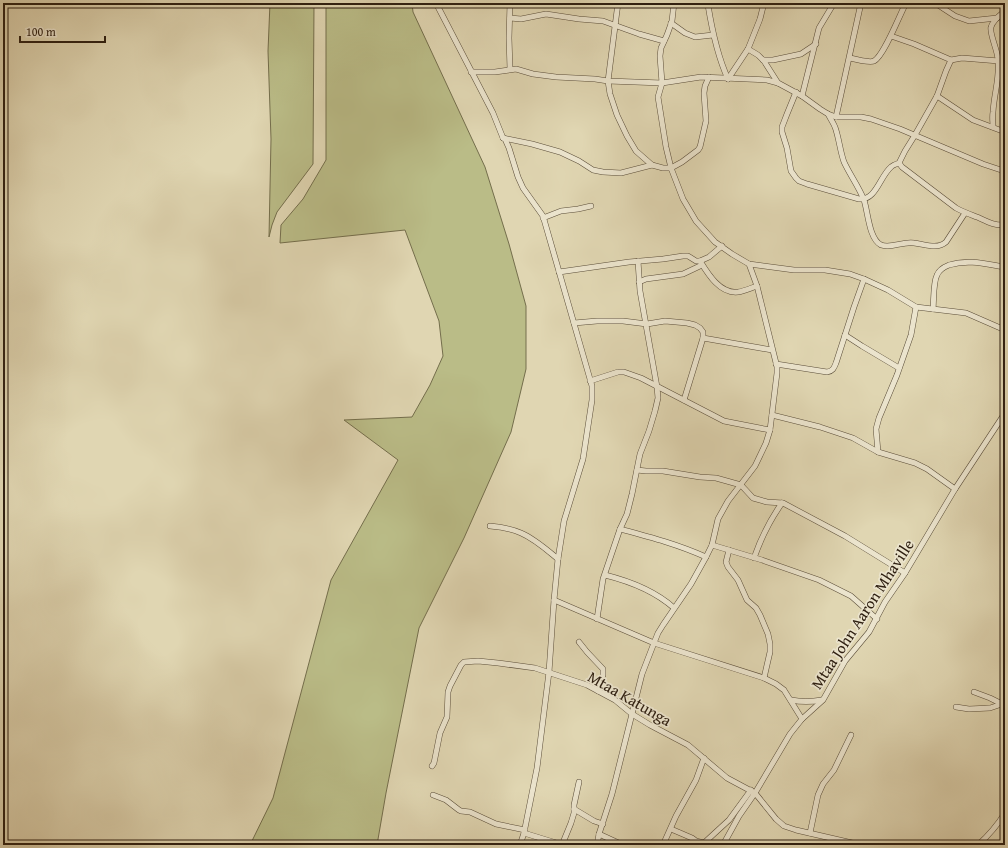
<svg xmlns="http://www.w3.org/2000/svg" width="1008" height="848" font-family="'Gentium Book Plus',serif">
	<style>
		.green { fill: #babc87; stroke: #746e4c }
		.lines { fill: none; stroke-linecap: round; stroke-linejoin: round }
		.street-casing { stroke: #5a4d39; stroke-width: 6 }
		.street { stroke: #ebe4cd; stroke-width: 5 }
		.labels { text-anchor: middle; dominant-baseline: central; stroke-width: 3.5; stroke-linejoin: round; paint-order: stroke }
		.street-label { font-size: 16px; fill: #2e1f11; stroke: #ebe4cd }
	</style>
	<rect width="100%" height="100%" fill="#e0d6b2"/>
	<filter id="stains"><feTurbulence type="fractalNoise" baseFrequency=".005" numOctaves="4"/><feColorMatrix values="0 0 0 0 .2 0 0 0 0 .09 0 0 0 0 .02 0 0 0 .5 -.17"/></filter>
	<radialGradient id="worn" r=".72"><stop offset=".6" stop-color="#630" stop-opacity="0"/><stop offset="1" stop-color="#630" stop-opacity=".3"/></radialGradient>
	<g class="green">
		<path d="M270,3H314L313,164L277,212L272,225L269,237L271,139L268,51Z"/>
		<path d="M326,3H412L413,12L485,167L509,244L526,306V369L511,432L464,538L419,628L386,793L377,845H250L273,798L331,580L398,460L344,420L412,417L430,385L443,356L439,321L405,230L280,243L281,225L303,199L326,160Z"/>
	</g>
	<g class="lines">
		<defs>
			<g id="street">
				<path d="M436,3L493,113L503,138L505,139L509,148L518,177L523,188L543,216L592,386V400L583,459L564,521L558,559L554,600L549,672L537,768L524,833L520,845"/>
				<path d="M510,3L509,38L510,69"/>
				<path d="M618,3L608,81L610,94L617,115L627,136L636,151L652,165L663,168H671L682,162L698,150L700,147L706,121L704,93L705,86L709,77"/>
				<path d="M674,3L672,21L667,35L661,48L660,56L662,83L658,97L666,147L671,168L683,199L696,221L715,242L732,254L749,264L794,270H825L850,274L864,279L888,290L916,307L966,313L1005,330"/>
				<path d="M707,3L708,5C712,30 717,55 728,79"/>
				<path d="M935,3L955,16L969,21L997,18"/>
				<path d="M510,18L521,19L546,14L579,19L603,21L639,34L664,41"/>
				<path d="M671,23L685,33L695,37L713,35"/>
				<path d="M891,36L914,44L951,60L962,58L999,61L1005,58"/>
				<path d="M748,49L758,55L764,61L778,83"/>
				<path d="M850,58C854,59 870,63 874,61C884,56 900,14 906,3"/>
				<path d="M763,60H773L801,54L816,44"/>
				<path d="M951,60L946,71L937,96L915,135L905,151L899,163L902,167L956,208C963,212 969,214 977,217C986,221 994,226 1005,225"/>
				<path d="M471,72H495L516,69L533,74L556,77L595,79L608,81L662,83L701,77L767,80L778,83L802,96L820,109L828,114L836,117H861L871,119L900,129L945,148L983,164L1001,170H1005"/>
				<path d="M728,79L748,49L760,19L764,3"/>
				<path d="M796,92L787,114L782,127V132L787,148L791,171L796,178L799,181L807,184L859,199C876,201 880,176 891,167C893,165 896,164 899,163"/>
				<path d="M802,96L819,28L834,3"/>
				<path d="M937,96L973,120L1005,132"/>
				<path d="M828,114C830,118 833,122 835,127C839,138 840,151 844,162C850,175 859,187 864,200C868,212 869,239 881,245C891,249 903,241 914,243C924,244 937,250 946,242L965,213"/>
				<path d="M836,117L861,3"/>
				<path d="M993,127C993,122 992,117 993,112C994,94 1000,77 998,60C998,51 989,33 991,27C993,20 1000,15 1005,11"/>
				<path d="M503,138L532,144L560,152L579,161L593,170L603,172L621,173L652,165"/>
				<path d="M543,218L561,211L578,209L591,206"/>
				<path d="M700,261C708,274 720,294 738,292C745,291 751,288 757,286"/>
				<path d="M559,272L629,262L663,259L683,256H688L696,261H700L709,257L722,246"/>
				<path d="M639,282L646,279L683,274L702,265"/>
				<path d="M933,309C934,299 933,283 937,275C939,270 944,267 949,265C968,259 986,264 1005,267"/>
				<path d="M574,323L597,321H623L647,324L665,321L687,323L695,325L700,328L703,332V338L684,400"/>
				<path d="M845,335L862,346L899,368"/>
				<path d="M703,338L772,350"/>
				<path d="M776,364L827,372C833,371 834,368 836,363L854,307L864,279"/>
				<path d="M590,381L618,372H624L641,378L724,421L734,423L770,430"/>
				<path d="M772,415L820,427L853,438L878,452L915,463L927,469L955,489"/>
				<path d="M878,452L876,429L879,418L897,375L911,335L916,307"/>
				<path d="M637,470L646,471H663L700,477L716,478L741,485L753,498L767,502L783,503L845,536L905,573"/>
				<path d="M490,526C501,527 512,529 521,533C535,539 547,550 558,559"/>
				<path d="M620,529C650,537 677,544 706,557"/>
				<path d="M712,545L762,560L819,580L851,596L877,619"/>
				<path d="M729,550L726,562L728,567L738,580L747,600L756,608L760,615L768,634L770,644V652L764,678"/>
				<path d="M754,558C761,538 770,520 782,503"/>
				<path d="M605,575C629,581 655,591 674,608"/>
				<path d="M554,600L654,643L764,678L776,684L784,690L802,719"/>
				<path d="M597,619L603,579L620,529L627,514L632,494L640,454L649,431L655,411L658,398L657,387L640,291L638,261"/>
				<path d="M579,642L587,652L603,669V675L598,691"/>
				<path d="M974,692L990,698L1002,704"/>
				<path d="M791,700C801,702 811,702 822,700"/>
				<path d="M956,707L969,709L990,708L1002,704L1005,707"/>
				<path d="M432,766L434,763L440,733L447,717L448,692L450,686L461,665L464,662L478,661L498,663L535,668L587,685L615,700L632,714L650,725L688,745L727,778L755,793L776,819L784,826L796,830L861,845"/>
				<path d="M433,795L446,800L459,810L461,811L470,812L496,824L525,830"/>
				<path d="M574,809L594,821L603,824"/>
				<path d="M671,829L692,838L696,841L704,843L729,820L751,790"/>
				<path d="M524,833L563,845"/>
				<path d="M810,833L818,795L823,784L834,770L851,735"/>
				<path d="M599,834L623,845"/>
				<path d="M562,845L571,823L574,813V805L579,782"/>
				<path d="M597,845L599,834L612,794L642,674L654,643L658,633L663,625L691,584L706,557L712,545L718,519L728,501L755,466L766,443L770,430L777,373V367L757,286L749,264"/>
				<path d="M663,845L676,816L696,780L704,758"/>
				<path d="M723,845L739,816L755,793L790,734L802,719L823,700L845,661L869,632L885,602L905,573L955,489L1005,413"/>
				<path d="M978,845C989,835 997,826 1005,813"/>
			</g>
		</defs>
		<use href="#street" class="street-casing"/>
		<use href="#street" class="street"/>
	</g>
	<g class="labels">
		<g class="street-label">
			<text transform="translate(862 614) rotate(-57)">Mtaa John Aaron Mhaville</text>
			<text transform="translate(630 698) rotate(30)">Mtaa Katunga</text>
		</g>
	</g>
	<rect width="1008" height="848" fill="none" stroke="#e0d6b2" stroke-width="16"/>
	<rect x="4" y="4" width="1000" height="840" fill="none" stroke="#2e1f11" stroke-width="2"/>
	<rect x="8" y="8" width="992" height="832" fill="none" stroke="#2e1f11"/>
	<path d="M20 36v6h85v-6" fill="none" stroke="#2e1f11" stroke-width="2"/>
	<text x="26" y="36" font-size="12" fill="#2e1f11" stroke="#ebe4cd" stroke-width="3" paint-order="stroke">100 m</text>
	<rect width="100%" height="100%" filter="url(#stains)"/>
	<rect width="100%" height="100%" fill="url(#worn)"/>
</svg>
